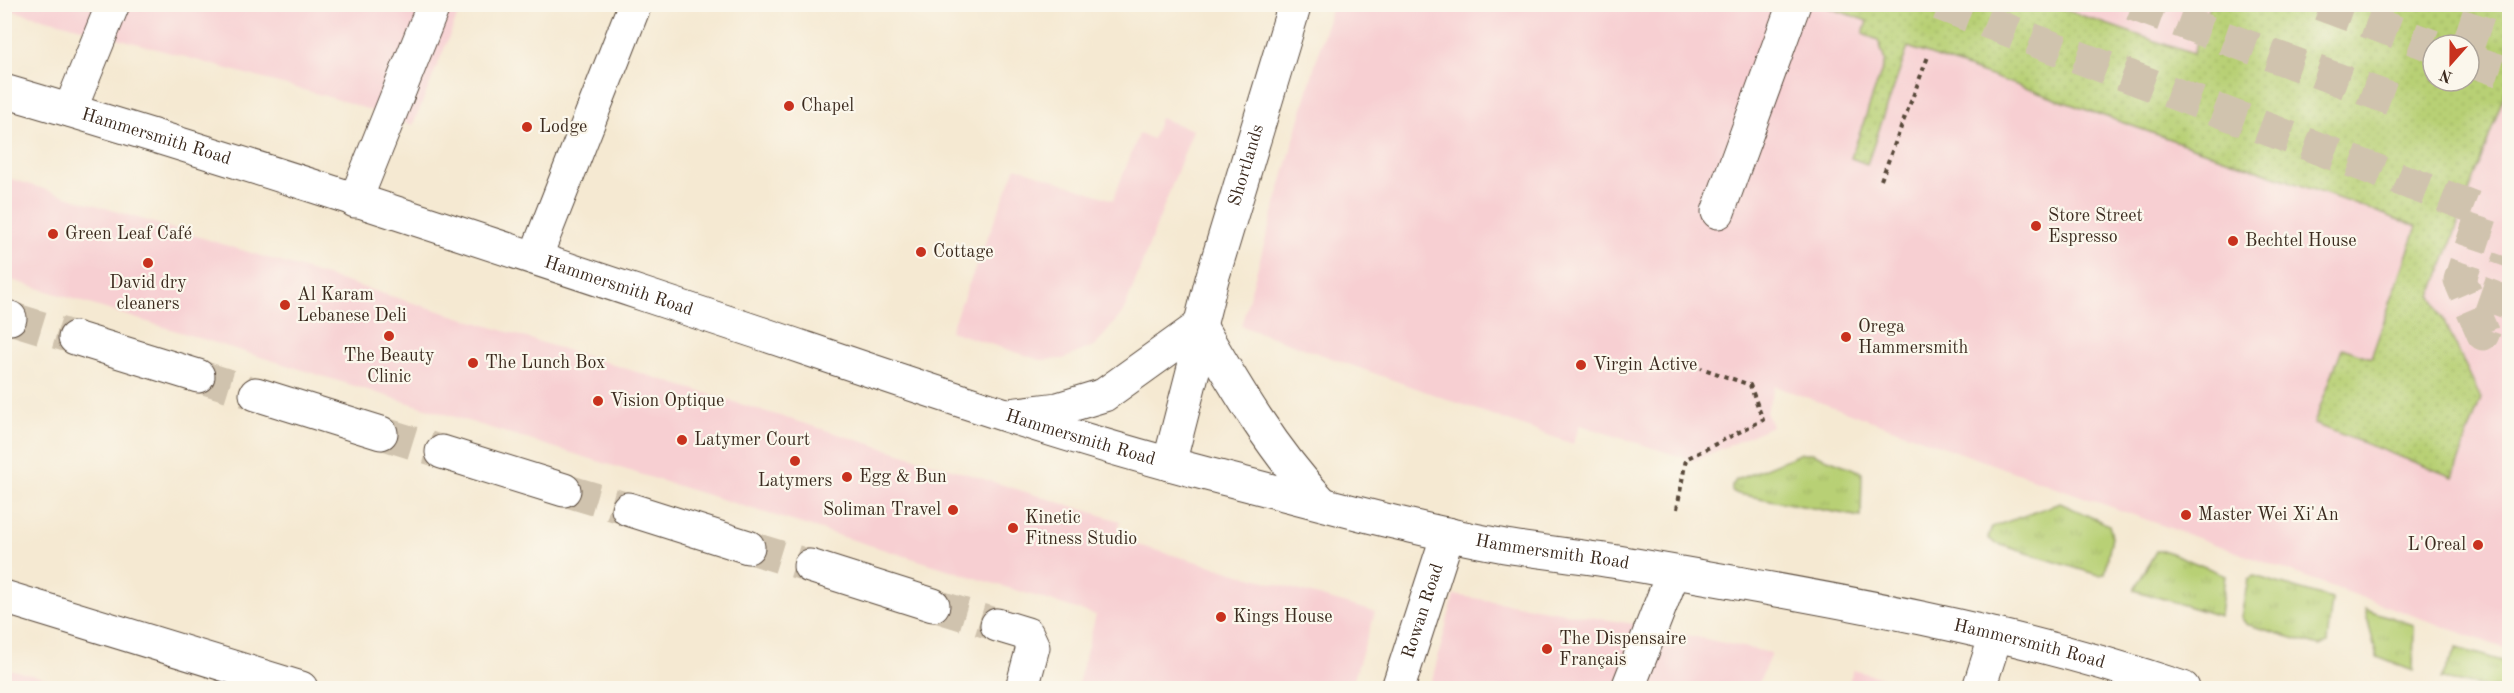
<svg xmlns="http://www.w3.org/2000/svg" width="2514" height="693" font-family="'Old Standard TT',serif">
	<style>
		.built { fill: #f7cfd2; fill-rule: evenodd }
		.grass { fill: url(#grass-tufts); stroke: #7a7d4a; stroke-width: 1.5 }
		.park { fill: url(#park-dots); stroke: #7a7d4a; stroke-width: 1.5; fill-rule: evenodd }
		.lines { fill: none; stroke-linecap: round; stroke-linejoin: round }
		.minor-tunnel { stroke: #d0c3ae; stroke-width: 33; stroke-dasharray: 33 16; stroke-linecap: butt }
		.minor-casing { stroke: #574739; stroke-width: 35 }
		.major-casing { stroke: #574739; stroke-width: 35 }
		.path { stroke: #574739; stroke-width: 4; stroke-dasharray: 4.5 4.5; stroke-linecap: butt }
		.minor { stroke: #fff; stroke-width: 33 }
		.major { stroke: #fff; stroke-width: 33 }
		.poi-dot { fill: #c8321e; stroke: #fbf7ec; stroke-width: 2 }
		.labels { text-anchor: middle; dominant-baseline: central; stroke-width: 4.5; stroke-linejoin: round; paint-order: stroke }
		.poi-label { font-size: 18px; fill: #3b2a1e; stroke: #fbf7ec; text-anchor: start }
		.street-label { font-size: 18px; fill: #3b2a1e; stroke: #fbf7ec }
	</style>
	<defs>
		<pattern id="grass-tufts" width="24" height="20" patternUnits="userSpaceOnUse" patternTransform="scale(1.5)"><rect width="24" height="20" fill="#b8d075"/><path d="M3 7l-1-3M5 7V3M7 7l1-3M15 17l-1-3M17 17v-4M19 17l1-3" fill="none" stroke="#9fb365"/></pattern>
		<pattern id="park-dots" width="8" height="8" patternUnits="userSpaceOnUse" patternTransform="scale(1.5)"><rect width="8" height="8" fill="#b8d075"/><path d="M2 2h.1M6 6h.1" fill="none" stroke="#9fb365" stroke-width="1.8" stroke-linecap="round"/></pattern>
	</defs>
	<rect width="100%" height="100%" fill="#fbf7ec"/>
	<filter id="ink" filterUnits="userSpaceOnUse"><feTurbulence type="fractalNoise" baseFrequency=".0167" numOctaves="2"/><feDisplacementMap in="SourceGraphic" scale="12" xChannelSelector="R" yChannelSelector="G"/><feConvolveMatrix kernelMatrix="1 2 1 2 8 2 1 2 1" color-interpolation-filters="sRGB"/></filter>
	<filter id="wash" filterUnits="userSpaceOnUse"><feTurbulence type="fractalNoise" baseFrequency=".008" numOctaves="4" result="noise"/><feDisplacementMap in="SourceGraphic" scale="24" xChannelSelector="R" yChannelSelector="G"/><feGaussianBlur stdDeviation="1.35" result="paint"/><feColorMatrix in="noise" values="0 0 0 0 0 0 0 0 0 0 0 0 0 0 0 0 0 1.4 0 .05"/><feComposite in="paint" operator="in"/></filter>
	<g filter="url(#wash)">
		<rect width="100%" height="100%" fill="#f5e9d2"/>
		<g class="built">
			<path d="M5,4L462,5L413,125L343,101L67,24L5,9Z"/>
			<path d="M1332,5H2509V650L1775,386L1766,412L1772,426L1694,461L1580,425L1573,444L1241,326ZM2433,45H2469V81H2433Z"/>
			<path d="M1160,118L1193,130L1124,311L1096,345L1063,359L1040,360L950,331L1016,167L1113,200L1139,134L1153,139Z"/>
			<path d="M5,177L1120,521L1116,539L1375,612L1351,688H1077L1096,615L5,278Z"/>
			<path d="M1454,595L1640,625L1771,653L1757,688H1430Z"/>
			<path d="M4,668H5L82,688H5Z"/>
			<path d="M1853,670L1922,688H1847Z"/>
		</g>
		<g class="grass">
			<path d="M1802,453H1812L1862,472L1861,517L1738,494L1732,491V486L1736,480Z"/>
			<path d="M2060,503L2109,525L2112,536L2105,574L2098,575L1995,543L1988,538L1992,527Z"/>
			<path d="M2156,551H2166L2225,575L2220,616L2134,590Z"/>
			<path d="M2254,576L2332,599L2327,643L2319,646L2246,624L2241,617L2248,579Z"/>
			<path d="M2365,609L2414,625L2413,671L2377,657Z"/>
			<path d="M2457,648L2509,663V688H2496L2441,679Z"/>
		</g>
		<path class="park" d="M1822,5H2051L2193,54L2210,5H2509V81L2432,296L2481,398L2453,477L2314,424L2342,348L2371,358L2417,226L1908,47L1867,164L1851,158L1885,61L1878,40L1863,34L1867,21ZM2433,45H2469V81H2433Z"/>
	</g>
	<g filter="url(#ink)">
		<g class="lines">
			<g class="minor-tunnel">
				<path d="M1939,4L2483,211L2460,280L2483,334L2510,258"/>
				<path d="M2132,4L2391,99"/>
				<path d="M2320,4L2433,46"/>
				<path d="M2468,45L2482,4"/>
				<path d="M2469,60L2510,74"/>
				<path d="M10,318L75,338"/>
				<path d="M198,376L256,394"/>
				<path d="M381,433L442,452"/>
				<path d="M564,490L628,509"/>
				<path d="M748,547L810,566"/>
				<path d="M933,605L997,625"/>
			</g>
			<defs>
				<g id="minor">
					<path d="M70,110L113,4"/>
					<path d="M355,201L434,4"/>
					<path d="M1718,212L1794,4"/>
					<path d="M535,258L635,4"/>
					<path d="M4,316L10,318"/>
					<path d="M1200,326C1236,388 1273,451 1322,503"/>
					<path d="M75,338L198,376"/>
					<path d="M256,394L381,433"/>
					<path d="M1009,415L1058,409L1104,395L1200,326"/>
					<path d="M442,452L564,490"/>
					<path id="s1" d="M1169,464L1194,367L1200,326L1212,279L1295,4"/>
					<path d="M628,509L748,547"/>
					<path d="M810,566L933,605"/>
					<path d="M4,597L301,688"/>
					<path d="M997,625L1027,634L1033,647L1022,688"/>
					<path id="s2" d="M1398,688L1448,534"/>
					<path d="M1628,688L1673,573"/>
					<path d="M1979,688L1996,635"/>
				</g>
				<g id="major">
					<path id="s3" d="M4,91C255,164 503,248 751,330C902,381 1053,434 1207,474C1306,499 1405,528 1505,546C1542,552 1580,556 1618,562C1808,595 2000,626 2183,688"/>
				</g>
			</defs>
			<use href="#minor" class="minor-casing"/>
			<use href="#major" class="major-casing"/>
			<g class="path">
				<path d="M1881,180L1929,54"/>
				<path d="M1677,509L1686,459L1763,420L1750,385L1701,368"/>
			</g>
			<use href="#minor" class="minor"/>
			<use href="#major" class="major"/>
		</g>
	</g>
	<g class="poi-dot">
		<circle cx="789" cy="106" r="6"/>
		<circle cx="527" cy="127" r="6"/>
		<circle cx="2036" cy="226" r="6"/>
		<circle cx="53" cy="234" r="6"/>
		<circle cx="2233" cy="241" r="6"/>
		<circle cx="921" cy="252" r="6"/>
		<circle cx="148" cy="263" r="6"/>
		<circle cx="285" cy="305" r="6"/>
		<circle cx="389" cy="336" r="6"/>
		<circle cx="1846" cy="337" r="6"/>
		<circle cx="473" cy="363" r="6"/>
		<circle cx="1581" cy="365" r="6"/>
		<circle cx="598" cy="401" r="6"/>
		<circle cx="682" cy="440" r="6"/>
		<circle cx="795" cy="461" r="6"/>
		<circle cx="847" cy="477" r="6"/>
		<circle cx="953" cy="510" r="6"/>
		<circle cx="2186" cy="515" r="6"/>
		<circle cx="1013" cy="528" r="6"/>
		<circle cx="2478" cy="545" r="6"/>
		<circle cx="1221" cy="617" r="6"/>
		<circle cx="1547" cy="649" r="6"/>
	</g>
	<g class="labels">
		<g class="poi-label">
			<text x="801" y="106">Chapel</text>
			<text x="539" y="127">Lodge</text>
			<text x="2048" y="216">Store Street<tspan x="2048" dy="21">Espresso</tspan></text>
			<text x="65" y="234">Green Leaf Café</text>
			<text x="2245" y="241">Bechtel House</text>
			<text x="933" y="252">Cottage</text>
			<text x="148" y="283" text-anchor="middle">David dry<tspan x="148" dy="21">cleaners</tspan></text>
			<text x="297" y="295">Al Karam<tspan x="297" dy="21">Lebanese Deli</tspan></text>
			<text x="1858" y="327">Orega<tspan x="1858" dy="21">Hammersmith</tspan></text>
			<text x="389" y="356" text-anchor="middle">The Beauty<tspan x="389" dy="21">Clinic</tspan></text>
			<text x="485" y="363">The Lunch Box</text>
			<text x="1593" y="365">Virgin Active</text>
			<text x="610" y="401">Vision Optique</text>
			<text x="694" y="440">Latymer Court</text>
			<text x="859" y="477">Egg &amp; Bun</text>
			<text x="795" y="481" text-anchor="middle">Latymers</text>
			<text x="941" y="510" text-anchor="end">Soliman Travel</text>
			<text x="2198" y="515">Master Wei Xi'An</text>
			<text x="1025" y="518">Kinetic<tspan x="1025" dy="21">Fitness Studio</tspan></text>
			<text x="2466" y="545" text-anchor="end">L'Oreal</text>
			<text x="1233" y="617">Kings House</text>
			<text x="1559" y="639">The Dispensaire<tspan x="1559" dy="21">Français</tspan></text>
		</g>
		<g class="street-label">
			<text stroke="none"><textPath href="#s3" startOffset="159">Hammersmith Road</textPath></text>
			<text stroke="none"><textPath href="#s1" startOffset="309">Shortlands</textPath></text>
			<text stroke="none"><textPath href="#s3" startOffset="645">Hammersmith Road</textPath></text>
			<text stroke="none"><textPath href="#s3" startOffset="1131">Hammersmith Road</textPath></text>
			<text stroke="none"><textPath href="#s3" startOffset="1617">Hammersmith Road</textPath></text>
			<text stroke="none"><textPath href="#s2" startOffset="81">Rowan Road</textPath></text>
			<text stroke="none"><textPath href="#s3" startOffset="2103">Hammersmith Road</textPath></text>
		</g>
	</g>
	<rect width="2514" height="693" fill="none" stroke="#fbf7ec" stroke-width="24"/>
	<g transform="translate(2451 63) rotate(201)"><circle r="28" fill="#fbf7ec" stroke="#aea59a" stroke-width="1.5"/>
	<path d="M0-4.5L10 22L0 15L-10 22Z" fill="#c8321e"/>
	<text y="-9" font-size="16" font-weight="bold" text-anchor="middle" fill="#3b2a1e">N</text>
	</g>
</svg>
